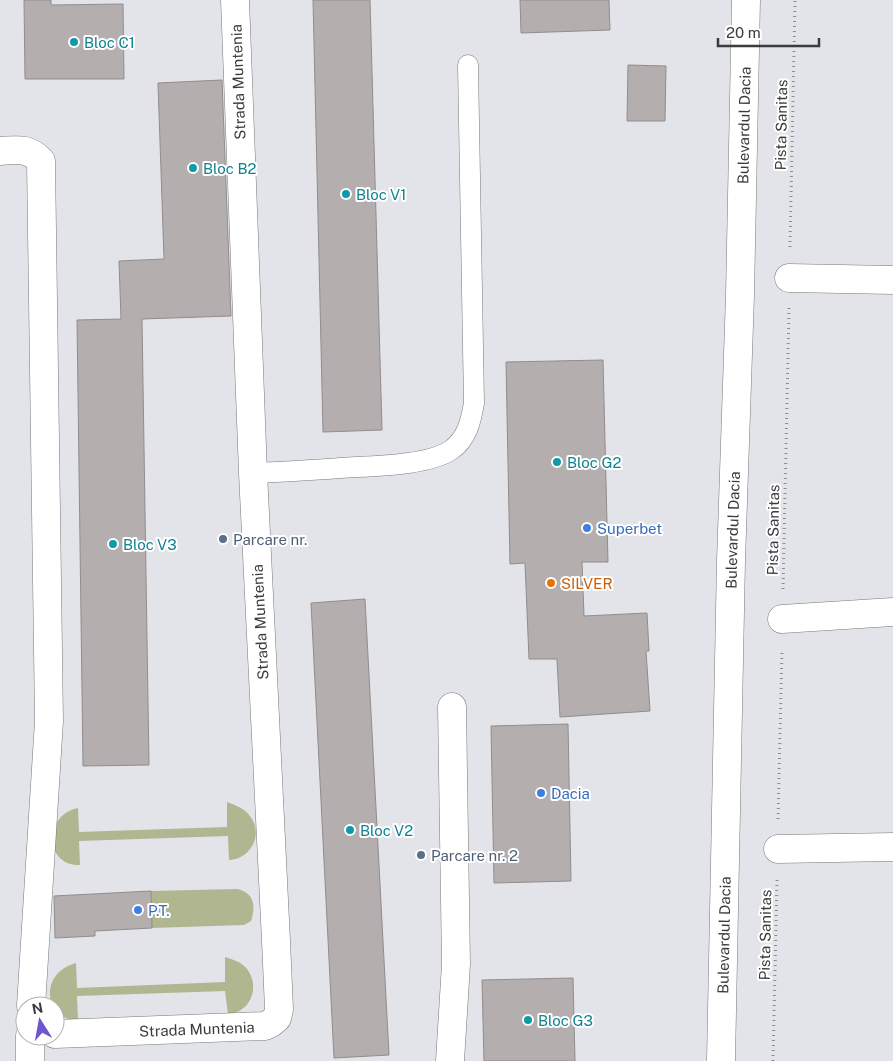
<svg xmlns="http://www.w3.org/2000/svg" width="893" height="1061" font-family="'Public Sans',sans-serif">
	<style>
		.green { fill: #b0b68f }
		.building { fill: #b4aeae; stroke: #928c8c }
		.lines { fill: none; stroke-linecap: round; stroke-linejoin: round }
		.lane-casing { stroke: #76787c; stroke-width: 21 }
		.street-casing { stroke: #76787c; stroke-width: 29 }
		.secondary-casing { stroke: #76787c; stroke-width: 29 }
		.path { stroke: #8a8c8f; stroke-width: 3; stroke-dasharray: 1 4; stroke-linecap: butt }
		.lane { stroke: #fff; stroke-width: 20 }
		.street { stroke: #fff; stroke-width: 28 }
		.secondary { stroke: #fff; stroke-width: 28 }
		.culture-dot { fill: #0f9aa8; stroke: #fff; stroke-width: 2 }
		.shop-dot { fill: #3f7fe0; stroke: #fff; stroke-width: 2 }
		.service-dot { fill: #5c6f8a; stroke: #fff; stroke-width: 2 }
		.food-dot { fill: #e8710a; stroke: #fff; stroke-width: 2 }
		.labels { text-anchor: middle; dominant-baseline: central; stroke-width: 4; stroke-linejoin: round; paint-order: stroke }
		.culture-label { font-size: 15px; fill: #0d838f; stroke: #fff; text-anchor: start }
		.street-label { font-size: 15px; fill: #3a3b3d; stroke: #fff }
		.shop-label { font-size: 15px; fill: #366cbe; stroke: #fff; text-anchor: start }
		.service-label { font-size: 15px; fill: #4e5e75; stroke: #fff; text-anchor: start }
		.food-label { font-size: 15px; fill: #c56008; stroke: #fff; text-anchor: start }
	</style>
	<rect width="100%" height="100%" fill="#e2e4e9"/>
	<g class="green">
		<path d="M227,802C235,805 244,808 250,816C264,834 251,859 229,860L228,836L79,841L80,865C44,866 43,815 78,808L79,832L227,827Z"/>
		<path d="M237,889C254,893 256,905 251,921L244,925L152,928L151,891Z"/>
		<path d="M225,957C231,959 238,961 243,965C262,981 253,1013 228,1014L225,991L77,996L78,1020C44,1021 38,973 76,963L77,988L225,982Z"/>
	</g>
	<g class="building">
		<path d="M24,0H51V5L123,4L124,79H25Z"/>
		<path d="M313,0H370L382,430L323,432Z"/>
		<path d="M520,0H609L610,30L521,33Z"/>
		<path d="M628,65L666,66L665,121H627Z"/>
		<path d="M222,80L231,316L142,319L149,765L83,766L77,320L121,319L119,261L164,259L158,83Z"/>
		<path d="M603,360L608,562H582L584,616L647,613L649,651H646L650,711L560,717L557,659H529L525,563L510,564L506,362Z"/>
		<path d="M365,599L389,1055L334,1058L311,603Z"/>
		<path d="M568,724L571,881L494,883L491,726Z"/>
		<path d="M151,891L152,928L95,931V936L55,938L54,896Z"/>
		<path d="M573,978L575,1061H484L482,980Z"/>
	</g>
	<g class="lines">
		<defs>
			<path id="lane" d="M253,473C282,472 312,470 341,468C370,466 428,466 451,450C467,439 471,421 474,403L468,65"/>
			<g id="street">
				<path d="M0,151C17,150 28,147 41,161L49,721L31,1006"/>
				<path d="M789,278L893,280"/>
				<path d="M782,619L893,612"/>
				<path d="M778,849L893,847"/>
				<path id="s1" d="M55,1034L265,1026L271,1023L277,1018L279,1009L276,941L253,473L235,0"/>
				<path d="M30,1036V1061"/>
				<path d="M450,1061L456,964L452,707"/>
			</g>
			<g id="secondary">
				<path id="s2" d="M721,1061L731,561L740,295L746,0"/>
			</g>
		</defs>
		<use href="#lane" class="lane-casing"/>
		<use href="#street" class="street-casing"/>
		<use href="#secondary" class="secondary-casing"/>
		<g class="path">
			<path d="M790,247L795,0"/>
			<path d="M783,589L789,308"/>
			<path d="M778,819L782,650"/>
			<path d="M773,1061L777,880"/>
		</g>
		<use href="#lane" class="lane"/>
		<use href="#street" class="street"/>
		<use href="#secondary" class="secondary"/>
	</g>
	<g class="culture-dot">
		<circle cx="74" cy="42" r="5"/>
		<circle cx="193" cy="168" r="5"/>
		<circle cx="346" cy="194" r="5"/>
		<circle cx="557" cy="462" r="5"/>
		<circle cx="113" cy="544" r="5"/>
		<circle cx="350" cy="830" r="5"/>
		<circle cx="528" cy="1020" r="5"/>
	</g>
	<g class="shop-dot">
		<circle cx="587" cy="528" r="5"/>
		<circle cx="541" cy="793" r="5"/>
		<circle cx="138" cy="910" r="5"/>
	</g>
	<g class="service-dot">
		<circle cx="223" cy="539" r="5"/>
		<circle cx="421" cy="855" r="5"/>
	</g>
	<circle class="food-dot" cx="551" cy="583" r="5"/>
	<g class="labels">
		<g class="culture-label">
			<text x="84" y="42">Bloc C1</text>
			<text x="203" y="168">Bloc B2</text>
			<text x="356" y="194">Bloc V1</text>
			<text x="567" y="462">Bloc G2</text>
			<text x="123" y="544">Bloc V3</text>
			<text x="360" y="830">Bloc V2</text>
			<text x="538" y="1020">Bloc G3</text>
		</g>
		<g class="street-label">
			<text transform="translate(238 82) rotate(-92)">Strada Muntenia</text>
			<text transform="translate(781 125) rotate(-89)">Pista Sanitas</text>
			<text stroke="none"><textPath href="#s2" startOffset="936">Bulevardul Dacia</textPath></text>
			<text stroke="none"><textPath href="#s2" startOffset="531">Bulevardul Dacia</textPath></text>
			<text transform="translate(773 530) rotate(-89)">Pista Sanitas</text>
			<text transform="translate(260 622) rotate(-93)">Strada Muntenia</text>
			<text stroke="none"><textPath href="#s2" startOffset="126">Bulevardul Dacia</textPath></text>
			<text transform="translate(765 935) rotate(-89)">Pista Sanitas</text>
			<text stroke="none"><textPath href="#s1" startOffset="142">Strada Muntenia</textPath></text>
		</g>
		<g class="shop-label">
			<text x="597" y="528">Superbet</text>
			<text x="551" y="793">Dacia</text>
			<text x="148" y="910">P.T.</text>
		</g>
		<g class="service-label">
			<text x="233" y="539">Parcare nr.</text>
			<text x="431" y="855">Parcare nr. 2</text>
		</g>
		<g class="food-label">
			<text x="561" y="583">SILVER</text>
		</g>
	</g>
	<g transform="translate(40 1021) rotate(349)"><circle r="24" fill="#ffffff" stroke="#b0b1b1"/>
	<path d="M0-4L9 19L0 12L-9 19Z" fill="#6f56cf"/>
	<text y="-8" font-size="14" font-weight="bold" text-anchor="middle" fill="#3a3b3d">N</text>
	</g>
	<path d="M718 38v8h101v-8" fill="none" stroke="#3a3b3d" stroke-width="2.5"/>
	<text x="726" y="38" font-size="15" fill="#3a3b3d" stroke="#ffffff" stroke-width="4" paint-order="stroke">20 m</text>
</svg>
